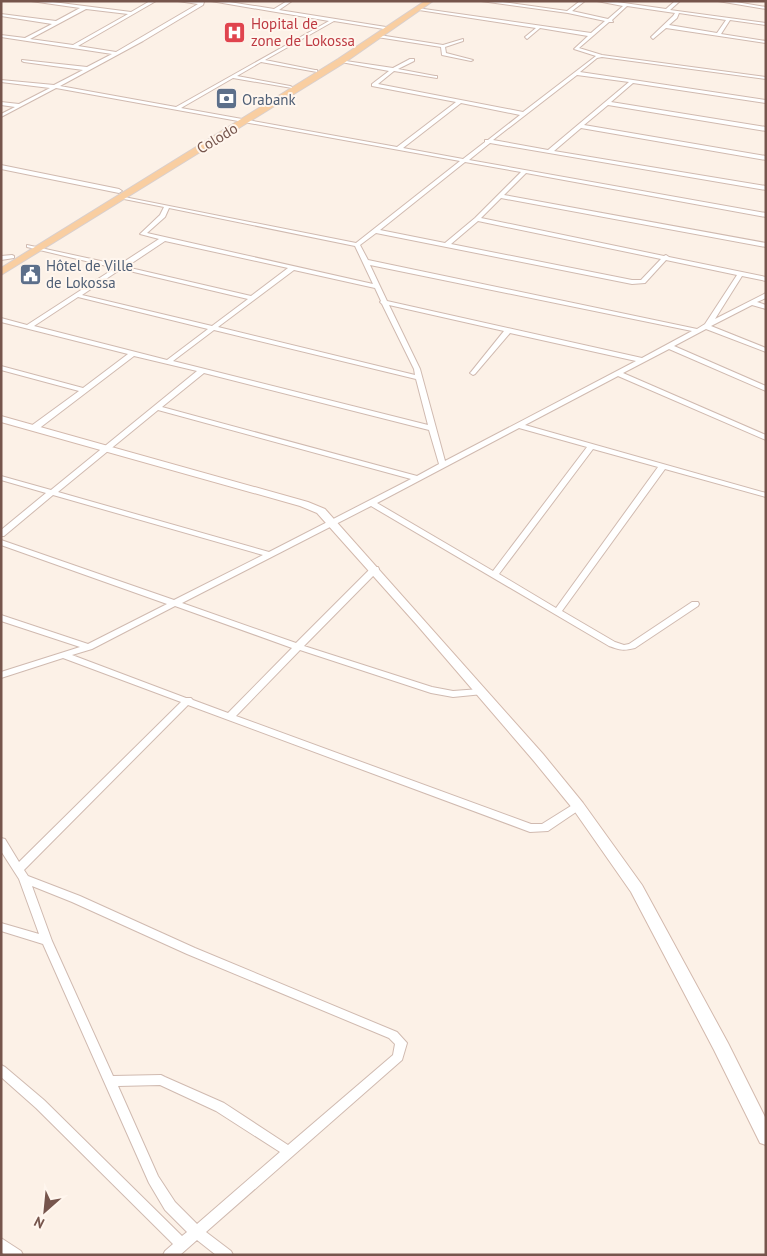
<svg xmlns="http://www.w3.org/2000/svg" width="767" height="1256" font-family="'PT Sans',sans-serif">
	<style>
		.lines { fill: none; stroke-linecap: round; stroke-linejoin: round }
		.minor-casing { stroke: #d0bab0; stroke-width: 2 }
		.secondary-casing { stroke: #d3b9ad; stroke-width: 2 }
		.primary-casing { stroke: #d9cfcd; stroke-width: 2 }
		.minor { fill: #fff; fill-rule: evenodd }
		.secondary { fill: #fff; fill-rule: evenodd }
		.primary { fill: #f9cea1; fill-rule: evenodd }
		.labels { text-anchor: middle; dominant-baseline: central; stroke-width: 4; stroke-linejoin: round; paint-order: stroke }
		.far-health-label { font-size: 15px; fill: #be3a42; stroke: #fff6ee; text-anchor: start }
		.far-service-label { font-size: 15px; fill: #4e5e75; stroke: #fff6ee; text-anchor: start }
		.far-street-label { font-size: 15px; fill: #76554c; stroke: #fff6ee }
	</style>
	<rect width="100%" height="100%" fill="#fcf1e7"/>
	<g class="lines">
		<defs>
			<g id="minor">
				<path d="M31,1H45L131,12L150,1H156L78,46L116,52L198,4L178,1L204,2L203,5L143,41L60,86L176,107L329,21L211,1H223L274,9L287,1H292L279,10L386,27L384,29L334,21L265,60L315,70H317V72L261,62L237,76L290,86L292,87V88L233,78L181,108L397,147L456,102L372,86V84L389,71L341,62H339V60L393,68L410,59H414V61L398,69L435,76H437V78L394,71L378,84L523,112L596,56L574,49L588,36L540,28L527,39L525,37L536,28L419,10L417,8L591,33L605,21L568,13L481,1H495L567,11L580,1H585L572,11L608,19L623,6L597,1H610L666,9L675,1H680L670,10L766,23V25L730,20L721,34L766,41V43L666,28L653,39L651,37L673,16L675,13L627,6L612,20L613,22H609L579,48L602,55L766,77V79L602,57L597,58L580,72L766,100V103L633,83L611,102L766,127V131L608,105L584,125L766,156V160L581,128L554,151L766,186V190L490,143L469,160L766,213V217L526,173L504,195L766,243V247L501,198L481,218L664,256L666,255L669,257L766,277V281L742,276L715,319L766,293V298L757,302L766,305V309L752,305L711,326L766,348V352L706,329L674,346L766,386V391L669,349L623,373L766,435V440L618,376L525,425L766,493V497L665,469L562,611L615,642L624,645L629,644L692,602H698L699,604L698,606L635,648C623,651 620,650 609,646L371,506L182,603L296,643L372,567H378L379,569L378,571L304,646L432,687L453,691L480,689L483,690L485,692L483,694L453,697L431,693L300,650L236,716L531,824H542L574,804H582L583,806L582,808L548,831L530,832L188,705L24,870L28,876L80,896L195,948L397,1032L407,1043L402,1060L206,1232L231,1251L233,1255H216L197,1240L180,1255H163L165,1251L173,1244L36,1108L1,1077V1065L5,1067L44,1100L182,1236L187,1232L165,1210L149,1183L43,944L1,931V923L39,934L19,879L1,851V838L5,839L19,862L181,702L63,658L1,678V672L80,647L1,621V615L88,644L167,604L1,545V540L174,600L263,555L53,495L4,536H1V530L46,493L1,480V476L51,490L197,371L134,356L37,430H31V426L79,391L1,370V366L83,388L128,354L1,322V318L27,325L115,268L27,247V245L119,265L159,239L140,234L160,215L164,207L119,198V196L356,243L460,161L56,88L1,117V114L15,107L1,105V102L19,104L50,88L1,82V80L54,85L83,70L24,62L22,61V60L87,67L112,54L1,37V35L25,38L52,24L1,16V14L56,21L80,8ZM86,9L128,14L73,45L30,39ZM679,13L726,20L717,33L669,25L677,18ZM577,75L629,82L548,150L493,140ZM461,103L520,115L488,140H485V142L463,159L403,148ZM465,162L521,172L475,218L445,243L380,230ZM169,208L355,246L373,284L147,233L165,217ZM478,221L661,259L641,280H632L451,244ZM376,233L632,284L645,283L666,260L737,275L705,324L697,329L368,260L360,245ZM165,241L288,268L251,296L126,267ZM370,265L692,331L642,358L387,301ZM121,269L248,299L212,326L82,295ZM294,270L375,288L381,301L380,302L382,304L414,369L415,375L218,327ZM78,297L208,329L167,360L34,326ZM389,305L504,331L471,372L470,373L473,375L475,374L510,333L636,361L445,461L420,369ZM214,330L416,379L428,425L173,361ZM204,373L429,430L439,464L417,476L162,407ZM158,410L411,479L269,552L58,492ZM519,428L587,447L493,571L377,503ZM593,449L658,467L556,608L499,574ZM175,606L292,648L228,713L193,700L191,698H186L72,655L92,649ZM32,886L72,902L187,954L389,1038L395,1044L393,1055L288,1145L224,1103L165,1077L161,1075L113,1076L52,941ZM160,1085L216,1111L280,1152L197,1224L175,1202L158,1176L118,1086Z"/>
				<path d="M718,1H730L766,7V9Z"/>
				<path d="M379,35L443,45L463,39V41L445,47L446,53L473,60L471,61L442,55L441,47L377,37Z"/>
				<path d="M1,165L119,189L122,191L119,193L1,169Z"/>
				<path d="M12,255L14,256V258L1,260V256Z"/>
				<path d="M1,1238L21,1251L23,1255H5L1,1252Z"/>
			</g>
			<path id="secondary" d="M1,416L308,502L325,509L543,754L583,803L642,885L728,1043L766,1119V1145L760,1143L714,1050L631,892L573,809L533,760L417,625L317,513L300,506L1,422Z"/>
			<path id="primary" d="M425,1H433L344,63L1,275V268L338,59Z"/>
		</defs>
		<use href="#minor" class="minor-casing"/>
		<use href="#secondary" class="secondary-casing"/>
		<use href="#primary" class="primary-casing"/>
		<use href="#minor" class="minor"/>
		<use href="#secondary" class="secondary"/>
		<use href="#primary" class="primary"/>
	</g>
	<defs>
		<symbol id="hospital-square" viewBox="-11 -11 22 22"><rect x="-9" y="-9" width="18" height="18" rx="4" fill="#e0444e" stroke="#fff6ee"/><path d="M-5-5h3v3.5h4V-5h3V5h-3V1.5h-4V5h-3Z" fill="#fff"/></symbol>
		<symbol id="bank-square" viewBox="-11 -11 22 22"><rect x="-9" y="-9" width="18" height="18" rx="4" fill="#5c6f8a" stroke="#fff6ee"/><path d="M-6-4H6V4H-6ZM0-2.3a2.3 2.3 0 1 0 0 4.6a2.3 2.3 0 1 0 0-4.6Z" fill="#fff"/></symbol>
		<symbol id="civic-square" viewBox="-11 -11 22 22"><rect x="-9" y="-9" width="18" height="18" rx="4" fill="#5c6f8a" stroke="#fff6ee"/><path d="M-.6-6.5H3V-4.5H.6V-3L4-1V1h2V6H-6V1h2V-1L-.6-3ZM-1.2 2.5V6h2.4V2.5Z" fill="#fff"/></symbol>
	</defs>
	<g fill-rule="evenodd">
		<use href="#hospital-square" x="222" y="20" width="25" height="25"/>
		<use href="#bank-square" x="214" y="86" width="25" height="25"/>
		<use href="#civic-square" x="18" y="262" width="25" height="25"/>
	</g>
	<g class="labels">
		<g class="far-health-label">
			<text x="251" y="23">Hopital de<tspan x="251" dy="17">zone de Lokossa</tspan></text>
		</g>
		<g class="far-service-label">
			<text x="242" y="99">Orabank</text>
			<text x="46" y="265">Hôtel de Ville<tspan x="46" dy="17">de Lokossa</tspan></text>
		</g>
		<g class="far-street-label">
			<text transform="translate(217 138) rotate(-31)">Colodo</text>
		</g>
	</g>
	<rect width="767" height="1256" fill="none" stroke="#76554c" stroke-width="5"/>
	<g transform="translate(45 1211) rotate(207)" stroke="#fff6ee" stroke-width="4" paint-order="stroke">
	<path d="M0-4L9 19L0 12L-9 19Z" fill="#76554c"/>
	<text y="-8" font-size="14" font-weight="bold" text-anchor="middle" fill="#76554c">N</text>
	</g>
</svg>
